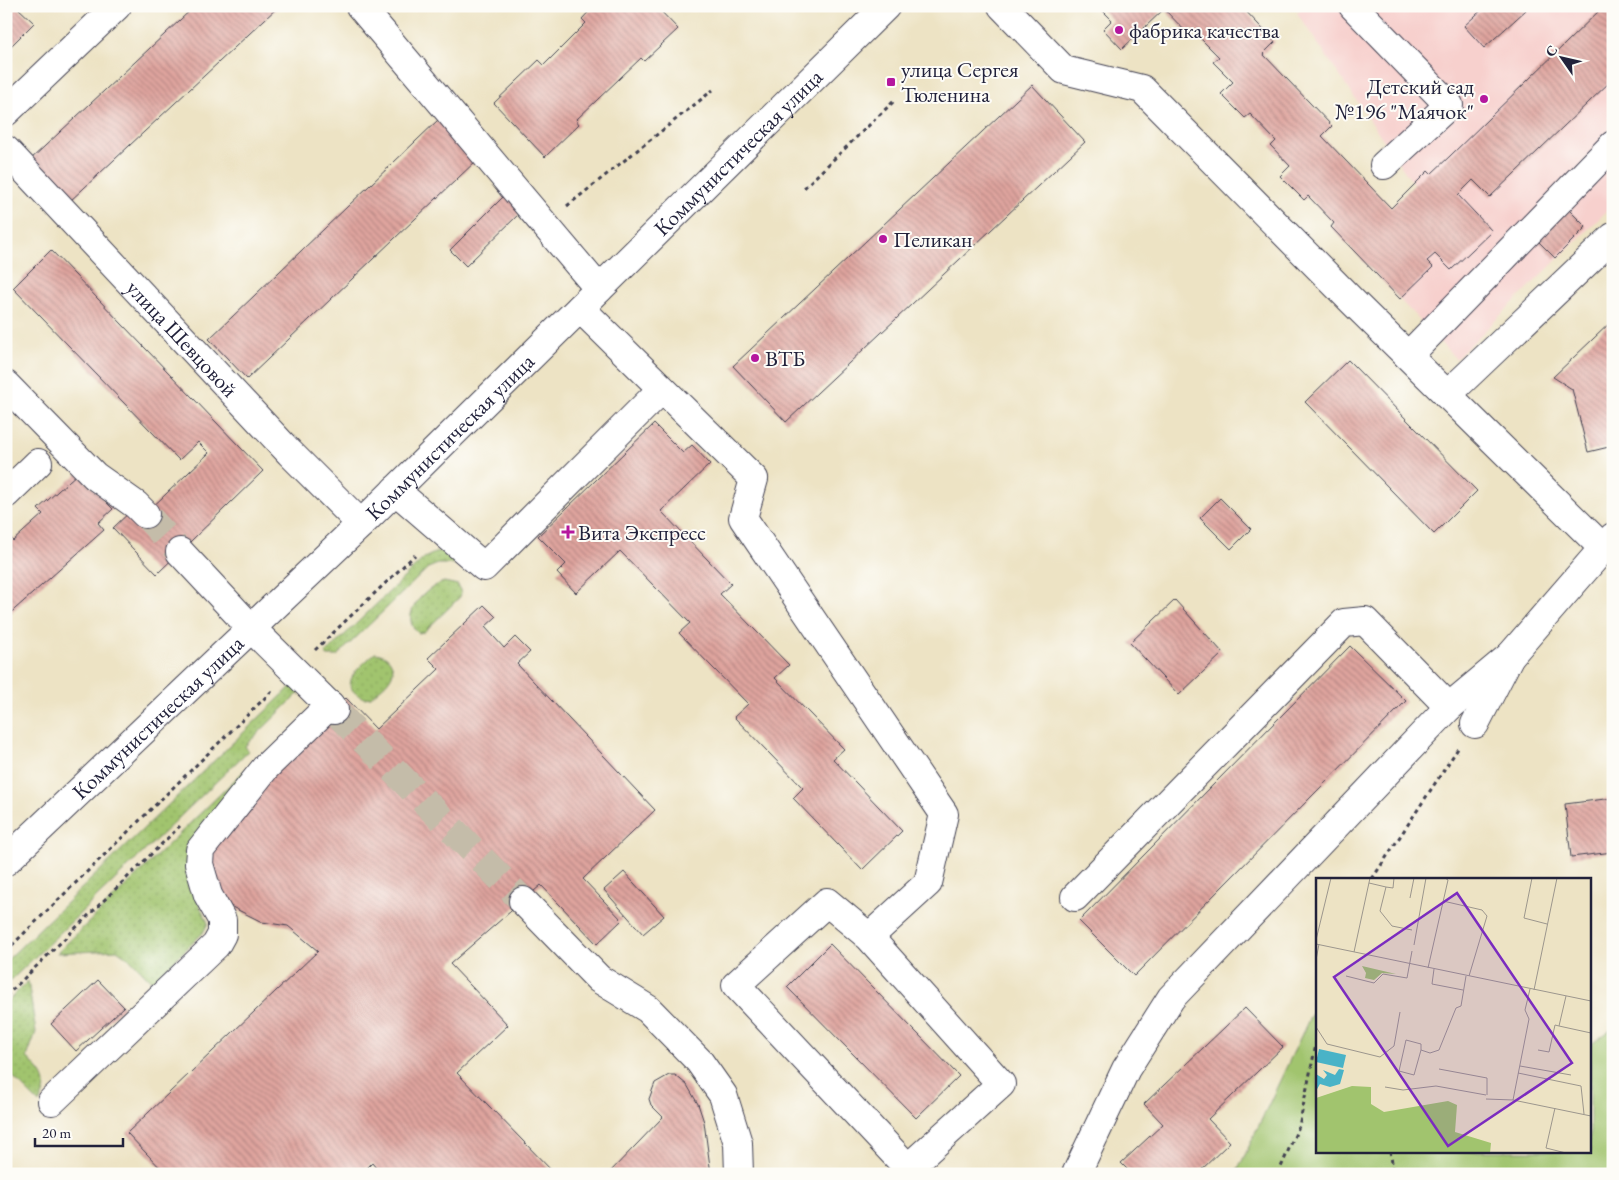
<svg xmlns="http://www.w3.org/2000/svg" width="1619" height="1180" font-family="'EB Garamond',serif">
	<style>
		.built { fill: #f7d0cd }
		.grass { fill: url(#grass-dots); stroke: #627354 }
		.green { fill: #a1c46e; stroke: #627354 }
		.building { fill: url(#building-back-hatch) }
		.lines { fill: none; stroke-linecap: round; stroke-linejoin: round }
		.minor-tunnel { stroke: #c4bca9; stroke-width: 28; stroke-dasharray: 28 14; stroke-linecap: butt }
		.minor-casing { stroke: #403f50; stroke-width: 30 }
		.major-casing { stroke: #403f50; stroke-width: 30 }
		.path { stroke: #403f50; stroke-width: 3; stroke-dasharray: 4 4; stroke-linecap: butt }
		.minor { stroke: #fff; stroke-width: 28 }
		.major { stroke: #fff; stroke-width: 28 }
		.poi-dot { fill: #b5179e; stroke: #fdfcf7; stroke-width: 2 }
		.labels { text-anchor: middle; dominant-baseline: central; stroke-width: 4; stroke-linejoin: round; paint-order: stroke }
		.poi-label { font-size: 22px; fill: #22223b; stroke: #fdfcf7; text-anchor: start }
		.street-label { font-size: 22px; fill: #22223b; stroke: #fdfcf7 }
		.inset-road { fill: none; stroke: #9c968d; stroke-width: 1 }
		.view { fill: #7b2cbf; fill-opacity: 0.15; stroke: #7b2cbf; stroke-width: 2.5 }
		.inset-edge { fill: none; stroke: #22223b; stroke-width: 2.5 }
	</style>
	<defs>
		<pattern id="grass-dots" width="8" height="8" patternUnits="userSpaceOnUse" patternTransform="scale(1.25)"><rect width="8" height="8" fill="#a1c46e"/><path d="M2 2h.1M6 6h.1" fill="none" stroke="#8aa860" stroke-width="1.8" stroke-linecap="round"/></pattern>
		<pattern id="building-back-hatch" width="6" height="6" patternUnits="userSpaceOnUse" patternTransform="scale(1.25)"><rect width="6" height="6" fill="#dfa49e"/><path d="M-1 5l2 2M0 0l6 6M5-1l2 2" fill="none" stroke="#b48582"/></pattern>
	</defs>
	<rect width="100%" height="100%" fill="#fdfcf7"/>
	<filter id="ink" filterUnits="userSpaceOnUse"><feTurbulence type="fractalNoise" baseFrequency=".02" numOctaves="2"/><feDisplacementMap in="SourceGraphic" scale="10" xChannelSelector="R" yChannelSelector="G"/><feConvolveMatrix kernelMatrix="1 2 1 2 8 2 1 2 1" color-interpolation-filters="sRGB"/></filter>
	<filter id="wash" filterUnits="userSpaceOnUse"><feTurbulence type="fractalNoise" baseFrequency=".0096" numOctaves="4" result="noise"/><feDisplacementMap in="SourceGraphic" scale="20" xChannelSelector="R" yChannelSelector="G"/><feGaussianBlur stdDeviation="1.12" result="paint"/><feColorMatrix in="noise" values="0 0 0 0 0 0 0 0 0 0 0 0 0 0 0 0 0 1.4 0 .05"/><feComposite in="paint" operator="in"/></filter>
	<g filter="url(#wash)">
		<rect width="100%" height="100%" fill="#ede3c4"/>
		<path class="built" d="M1303,6H1613V205L1456,359L1350,247L1414,185L1297,13Z"/>
		<g class="grass">
			<path d="M439,551L449,553L455,564H438L428,568L337,656H328L325,654L424,558Z"/>
			<path d="M444,582L458,585L461,593L460,597L424,632L418,633C397,615 426,587 444,582Z"/>
			<path d="M375,653C382,654 388,656 391,663C399,677 380,688 371,697L364,698C334,685 361,666 375,653Z"/>
			<path d="M298,680L301,691L245,746L248,751L6,985V961Z"/>
			<path d="M255,760L188,856L192,889L208,923L203,933L152,982L131,960L117,950L57,953Z"/>
			<path d="M28,981L36,1032L27,1057C42,1074 52,1080 39,1103L6,1070V1003Z"/>
		</g>
		<path class="green" d="M1318,1000V1151H1590V1045L1613,1028V1174H1236Z"/>
		<g id="blocks">
			<g class="building">
				<path d="M6,6H16L34,23L6,51Z"/>
				<path d="M195,6H279L69,202L30,160Z"/>
				<path d="M594,6H656L678,29L644,61L641,58L576,120L579,124L545,157L494,103L539,60L544,65L586,23L582,19Z"/>
				<path d="M1098,6H1241L1275,42L1263,54L1332,126L1322,136L1391,208L1428,171L1431,174L1450,156L1604,6H1613V79L1490,197L1473,180L1458,195L1492,231L1451,270L1435,254L1427,261L1433,267L1400,299L1331,227L1334,223L1308,196L1304,200L1280,176L1290,166L1271,146L1276,141L1250,114L1245,118L1221,94L1233,82L1213,62L1219,57L1192,30L1188,34L1164,9L1122,49L1103,29L1112,20Z"/>
				<path d="M1486,6H1523L1526,10L1484,48L1464,26Z"/>
				<path d="M1032,85L1085,142L786,422L733,366Z"/>
				<path d="M439,119L478,159L247,379L209,339Z"/>
				<path d="M507,193L524,209L466,266L450,250Z"/>
				<path d="M1566,207L1586,227L1555,258L1535,238Z"/>
				<path d="M51,250L263,471L157,574L113,528L134,508L145,514L209,453L198,442L179,460L13,288Z"/>
				<path d="M1613,320V446L1588,452L1572,389L1553,377Z"/>
				<path d="M1348,360L1477,491L1434,534L1305,402Z"/>
				<path d="M654,424L683,453L692,445L710,464L661,511L731,584L720,594L789,665L775,678L844,749L833,759L902,831L862,870L793,798L803,788L734,717L748,704L679,633L690,623L620,551L576,593L557,573L566,564L538,536Z"/>
				<path d="M78,473L113,509L98,523L104,530L6,617V537L9,535L13,541L43,514L38,509Z"/>
				<path d="M1220,498L1251,529L1231,549L1200,518Z"/>
				<path d="M1175,600L1223,653L1179,695L1130,643Z"/>
				<path d="M484,605L496,617L485,627L504,648L515,637L530,652L517,664L655,810L583,879L622,920L597,944L541,885L450,964L508,1025L457,1073L555,1174H381L372,1163L361,1174H166L127,1133L318,951L288,926L262,922L230,906L209,882L205,848L271,771L346,698L376,729L439,669L428,658Z"/>
				<path d="M1350,646L1406,701L1134,976L1079,921Z"/>
				<path d="M1613,798V852L1571,857L1565,804Z"/>
				<path d="M624,872L664,916L643,934L604,890Z"/>
				<path d="M830,944L959,1076L916,1118L787,987Z"/>
				<path d="M98,980L124,1007L76,1051L51,1024Z"/>
				<path d="M1245,1008L1283,1047L1208,1119L1230,1142L1197,1174H1132L1121,1163L1163,1124L1144,1104Z"/>
				<path d="M669,1075H675L687,1085L698,1104L704,1122L711,1174H608L663,1117L651,1105L649,1099L655,1083Z"/>
			</g>
		</g>
	</g>
	<g filter="url(#ink)">
		<use href="#blocks" fill-opacity="0" stroke="#403f50" stroke-width="1"/>
		<g class="lines">
			<g class="minor-tunnel">
				<path d="M145,514L180,552"/>
				<path d="M334,710L523,901"/>
			</g>
			<defs>
				<g id="minor">
					<path d="M360,6L599,289"/>
					<path d="M1002,6L1064,70L1142,89L1354,303L1602,547"/>
					<path d="M1353,6L1449,105L1384,165"/>
					<path d="M6,112L117,6"/>
					<path id="s1" d="M6,150L290,453L361,524"/>
					<path d="M580,308L754,479L743,518L944,814L928,883L869,937L1001,1084L908,1168L736,985L827,902L869,937"/>
					<path d="M1408,356L1613,145"/>
					<path d="M6,385L95,476L136,505L145,514"/>
					<path d="M1447,395L1613,237"/>
					<path d="M395,490L484,567L662,389"/>
					<path d="M6,494L38,463"/>
					<path d="M180,552L251,628L334,710"/>
					<path d="M1475,724L1510,656L1613,537"/>
					<path d="M1075,897L1344,623L1365,621L1449,707L1510,656"/>
					<path d="M523,901L599,979L648,1009L699,1061L723,1095L738,1143L739,1174"/>
					<path d="M52,1101L216,945L222,934V920L208,895L199,864L200,850L266,767L330,705"/>
					<path d="M1076,1174L1126,1069L1171,998L1449,707"/>
				</g>
				<g id="major">
					<path id="s2" d="M6,861L361,524L886,6"/>
				</g>
			</defs>
			<use href="#minor" class="minor-casing"/>
			<use href="#major" class="major-casing"/>
			<g class="path">
				<path d="M804,188L894,101"/>
				<path d="M567,206L713,90"/>
				<path d="M315,650L415,555"/>
				<path d="M1372,879L1459,747"/>
				<path d="M6,951L274,689"/>
				<path d="M6,996L180,826"/>
				<path d="M1390,1151L1394,1174"/>
				<path d="M1278,1174L1299,1126L1318,1035"/>
			</g>
			<use href="#minor" class="minor"/>
			<use href="#major" class="major"/>
		</g>
	</g>
	<g class="poi-dot">
		<circle cx="1119" cy="30" r="5"/>
		<rect x="886" y="77" width="10" height="10" rx="2.5"/>
		<circle cx="1484" cy="99" r="5"/>
		<circle cx="883" cy="239" r="5"/>
		<circle cx="755" cy="358" r="5"/>
		<path d="M565.5 524.5h5v5h5v5h-5v5h-5v-5h-5v-5h5z"/>
	</g>
	<g class="labels">
		<g class="poi-label">
			<text x="1129" y="30">фабрика качества</text>
			<text x="901" y="69">улица Сергея<tspan x="901" dy="25">Тюленина</tspan></text>
			<text x="1474" y="86" text-anchor="end">Детский сад<tspan x="1474" dy="25">№196 "Маячок"</tspan></text>
			<text x="893" y="239">Пеликан</text>
			<text x="765" y="358">ВТБ</text>
			<text x="578" y="532">Вита Экспресс</text>
		</g>
		<g class="street-label">
			<text stroke="none"><textPath href="#s2" startOffset="1019">Коммунистическая улица</textPath></text>
			<text stroke="none"><textPath href="#s1" startOffset="258">улица Шевцовой</textPath></text>
			<text stroke="none"><textPath href="#s2" startOffset="614">Коммунистическая улица</textPath></text>
			<text stroke="none"><textPath href="#s2" startOffset="209">Коммунистическая улица</textPath></text>
		</g>
	</g>
	<g transform="translate(1316 878)">
		<rect width="275" height="275" fill="#ede3c4"/>
		<path d="M46,88L80,96L66,95L58,102L49,100L50,95Z" fill="#a1c46e"/>
		<path d="M36,208L55,209V226L68,234L132,223L141,227L139,254L175,265L174,275H0V220Z" fill="#a1c46e"/>
		<path d="M3,171L30,177L27,190L0,184ZM23,191L28,192L24,206L14,209L4,206L0,213V196L8,201L11,197L7,192L19,197Z" fill="#49b3c7"/>
		<path class="inset-road" d="M78,0L77,10L70,9L64,33L76,48L96,52M216,0L208,40L231,46M53,5L70,9M94,20L98,0M127,23L166,32L171,38L153,98M0,62L15,0M0,66L275,123M98,67L110,0M38,74L54,0M0,82L3,66M112,90L132,2L129,0M118,91L116,106L147,112M30,98L58,105L67,96L91,100M91,100L96,73M218,112L241,0M250,118L243,148L275,155M0,149L11,166L64,179L78,168L84,134M105,172V166L90,162L83,193L98,197L105,172L114,175L123,172L140,130L145,128L150,98M222,172L233,174L239,147L243,148M204,188L255,197M123,191L171,200V217M202,195L265,208L268,236M69,209L87,212L120,208L170,217M170,221L197,222L275,238M197,222L213,141L209,132L214,111M239,230L230,270L250,275"/>
		<path class="view" d="M141,15L256,185L132,268L18,99Z"/>
		<rect width="275" height="275" class="inset-edge"/>
	</g>
	<rect width="1619" height="1180" fill="none" stroke="#fdfcf7" stroke-width="25"/>
	<g transform="translate(1562 58) rotate(304)" stroke="#fdfcf7" stroke-width="4" paint-order="stroke">
	<path d="M0-4L9 19L0 12L-9 19Z" fill="#22223b"/>
	<text y="-8" font-size="14" font-weight="bold" text-anchor="middle" fill="#22223b">С</text>
	</g>
	<path d="M35 1138v8h88v-8" fill="none" stroke="#22223b" stroke-width="2.5"/>
	<text x="42" y="1138" font-size="15" fill="#22223b" stroke="#fdfcf7" stroke-width="4" paint-order="stroke">20 m</text>
</svg>
